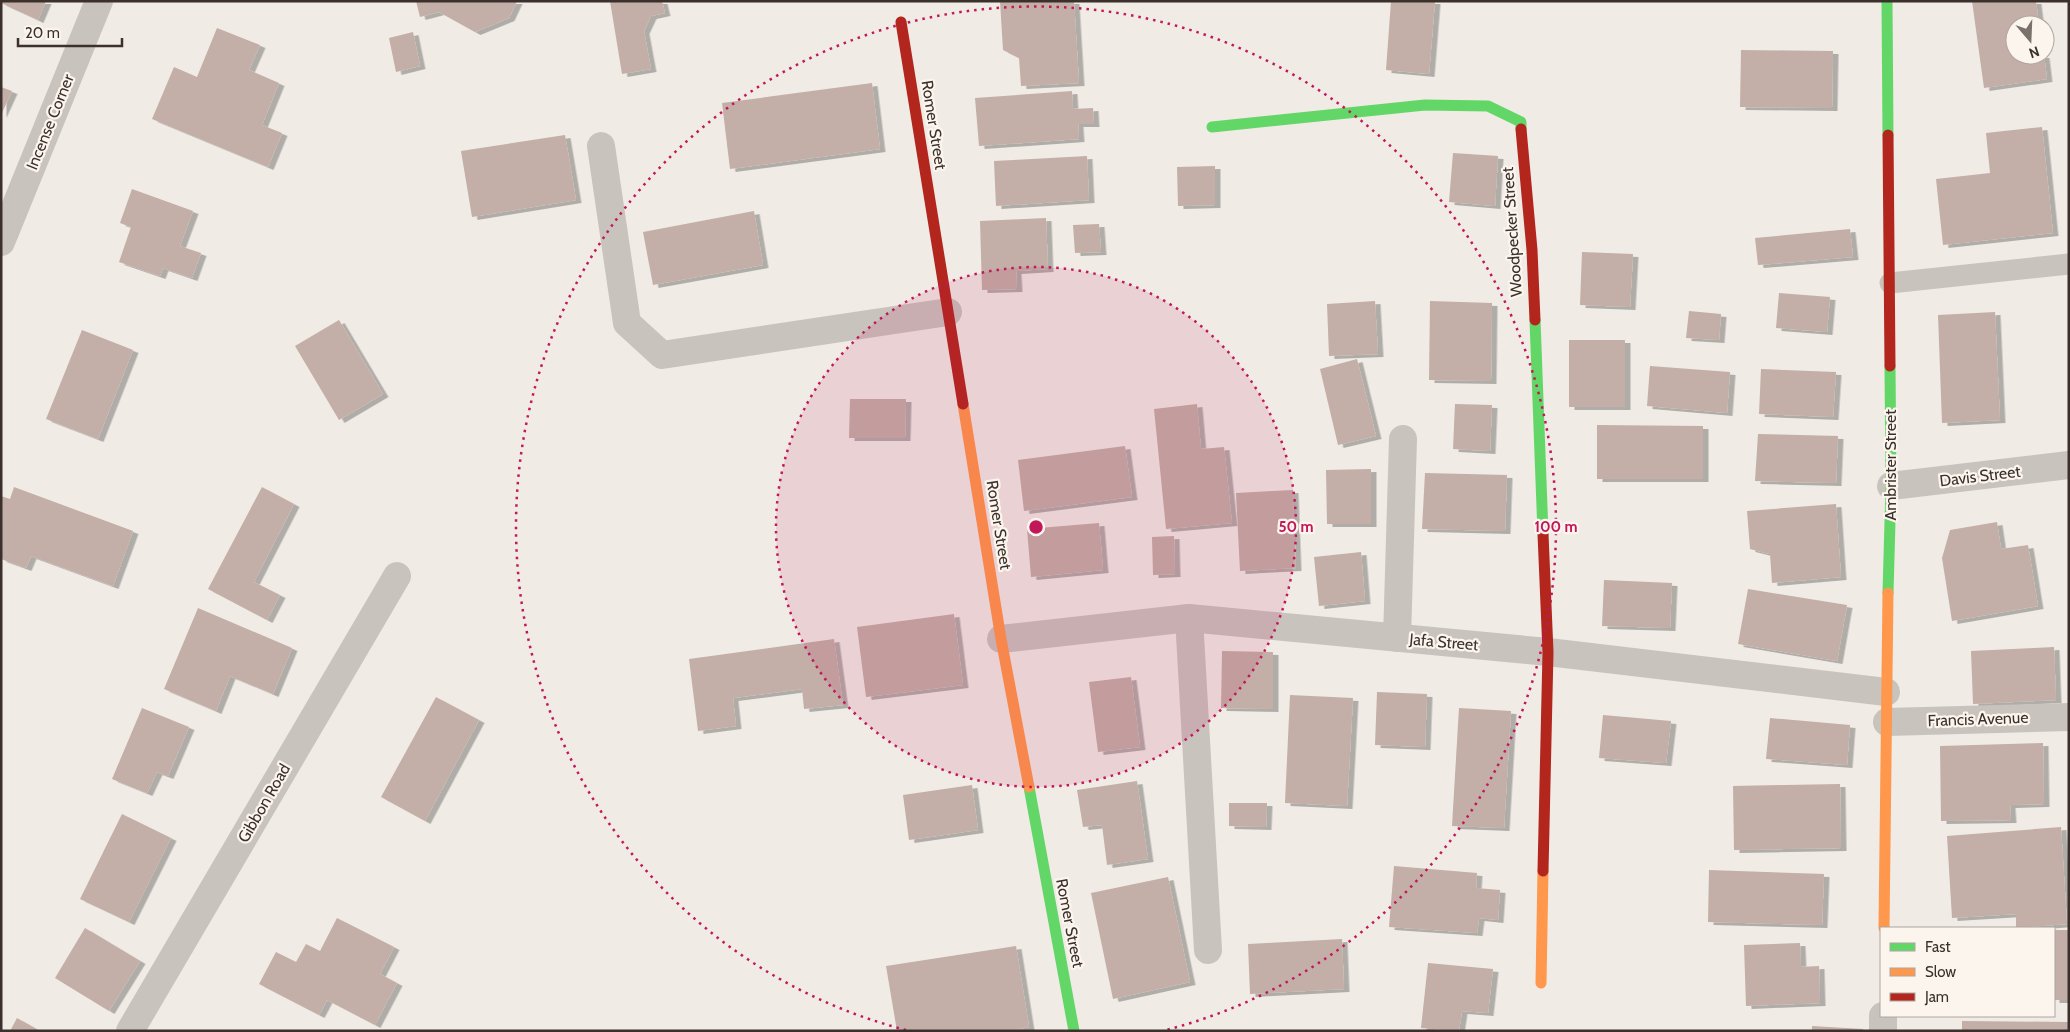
<svg xmlns="http://www.w3.org/2000/svg" width="2070" height="1032" font-family="Cabin,sans-serif">
	<style>
		.building { fill: #c3afa7; filter: url(#shadow) }
		.lines { fill: none; stroke-linecap: round; stroke-linejoin: round }
		.lane { stroke: #c9c3be; stroke-width: 21 }
		.street { stroke: #c9c3be; stroke-width: 28 }
		.fast { stroke: #63d668; stroke-width: 11 }
		.slow { stroke: #ff974d; stroke-width: 11 }
		.jam { stroke: #b3261e; stroke-width: 11 }
		.ring { fill: none; stroke: #c2185b; stroke-width: 2.5; stroke-dasharray: 2.5 5 }
		.labels { text-anchor: middle; dominant-baseline: central; stroke-width: 4.5; stroke-linejoin: round; paint-order: stroke }
		.street-label { font-size: 16px; fill: #3b302b; stroke: #fbf5ee }
		.centre { fill: #c2185b; stroke: #fbf5ee; stroke-width: 2.5 }
		.ring-label { font-size: 15px; text-anchor: middle; font-weight: bold; fill: #c2185b; stroke: #fbf5ee; stroke-width: 4.5; stroke-linejoin: round; paint-order: stroke }
	</style>
	<defs>
		<filter id="shadow"><feDropShadow dx="5.5" dy="3" stdDeviation="0" flood-color="#0004"/></filter>
	</defs>
	<rect width="100%" height="100%" fill="#f0ebe5"/>
	<g class="building">
		<path d="M1,1H46L38,20L1,3Z"/>
		<path d="M416,1H517L509,18L475,32L439,12L420,17Z"/>
		<path d="M610,1H662L665,13L651,16L644,31L651,69L622,74Z"/>
		<path d="M1000,1H1074L1079,83L1021,86L1019,58L1003,50Z"/>
		<path d="M1391,1H1435L1429,74L1386,70Z"/>
		<path d="M1972,1H2036L2039,25H2015V55H2044L2047,79L1984,88Z"/>
		<path d="M217,28L260,45L249,70L279,83L262,125L282,133L268,167L152,119L174,67L197,77Z"/>
		<path d="M413,32L420,66L396,72L389,38Z"/>
		<path d="M1741,50L1833,51L1832,108L1740,107Z"/>
		<path d="M872,83L880,149L730,169L722,103Z"/>
		<path d="M1,87L12,91L1,115Z"/>
		<path d="M1072,91L1073,109L1093,108L1094,124H1078L1079,139L979,146L975,98Z"/>
		<path d="M2042,127L2053,233L1943,245L1936,179L1990,173L1986,133Z"/>
		<path d="M565,135L576,200L472,217L461,151Z"/>
		<path d="M1453,153L1498,156L1495,206L1449,202Z"/>
		<path d="M1087,156L1089,200L996,206L994,161Z"/>
		<path d="M1215,166V205L1178,206L1177,167Z"/>
		<path d="M132,189L193,211L180,246L201,253L192,278L163,268L160,276L119,262L131,227L120,223Z"/>
		<path d="M754,211L763,265L653,285L643,232Z"/>
		<path d="M1046,218L1048,269L1016,271L1017,289L982,290L980,221Z"/>
		<path d="M1099,224L1101,252L1075,253L1073,225Z"/>
		<path d="M1850,229L1853,257L1758,265L1755,238Z"/>
		<path d="M1582,252L1633,254L1630,307L1580,305Z"/>
		<path d="M1779,293L1830,297L1827,332L1776,328Z"/>
		<path d="M1375,301L1378,354L1329,356L1327,304Z"/>
		<path d="M1430,301L1492,303L1491,381L1429,380Z"/>
		<path d="M1689,311L1721,314L1719,340L1686,338Z"/>
		<path d="M1995,312L2000,420L1942,423L1938,315Z"/>
		<path d="M339,320L383,394L339,420L295,346Z"/>
		<path d="M82,330L133,350L98,439L46,419Z"/>
		<rect x="1569" y="340" width="56" height="67"/>
		<path d="M1357,359L1376,436L1338,445L1320,369Z"/>
		<path d="M1650,366L1730,372L1727,413L1647,406Z"/>
		<path d="M1761,369L1836,372L1833,417L1759,414Z"/>
		<path d="M850,399H906L905,438H849Z"/>
		<path d="M1197,404L1201,449L1224,447L1232,523L1166,529L1154,409Z"/>
		<path d="M1455,404L1492,405L1490,451L1453,449Z"/>
		<path d="M1597,425L1703,426V479H1597Z"/>
		<path d="M1758,434L1838,436L1836,483L1755,481Z"/>
		<path d="M1125,446L1132,497L1024,511L1018,460Z"/>
		<path d="M1371,469V524H1327L1326,470Z"/>
		<path d="M1425,473L1507,475L1505,531L1422,529Z"/>
		<path d="M14,487L133,531L113,586L31,556L26,568L1,559V496L10,499Z"/>
		<path d="M262,487L294,504L254,582L280,595L267,620L208,589Z"/>
		<path d="M1293,490L1296,568L1240,571L1236,493Z"/>
		<path d="M1836,504L1841,577L1772,583L1770,554L1750,549L1747,511Z"/>
		<path d="M1997,522L2001,549L2028,545L2038,606L1952,621L1942,558L1950,530Z"/>
		<path d="M1099,523L1103,570L1031,577L1027,529Z"/>
		<path d="M1174,536L1175,574L1153,575L1152,537Z"/>
		<path d="M1361,552L1365,601L1319,606L1314,557Z"/>
		<path d="M1604,580L1672,583L1670,628L1602,626Z"/>
		<path d="M1748,589L1847,605L1837,661L1738,644Z"/>
		<path d="M198,608L292,648L273,694L230,676L216,711L164,689Z"/>
		<path d="M954,614L963,685L866,697L857,627Z"/>
		<path d="M834,639L843,705L804,709L802,689L733,698L736,726L698,731L689,659Z"/>
		<path d="M2054,647L2056,700L1973,704L1971,651Z"/>
		<path d="M1222,651L1273,652V709L1221,708Z"/>
		<path d="M1131,677L1140,747L1098,752L1089,682Z"/>
		<path d="M1377,692L1427,694L1425,747L1375,745Z"/>
		<path d="M1290,695L1353,698L1347,806L1285,803Z"/>
		<path d="M436,697L479,720L425,821L381,797Z"/>
		<path d="M142,708L189,727L168,776L157,772L147,793L112,779Z"/>
		<path d="M1459,708L1511,711L1504,828L1452,826Z"/>
		<path d="M1603,715L1671,721L1666,763L1599,758Z"/>
		<path d="M1770,718L1850,725L1847,765L1766,759Z"/>
		<path d="M2043,743L2044,804L2010,805L2011,820L1941,821L1940,746Z"/>
		<path d="M1137,781L1148,859L1107,865L1102,825L1083,827L1077,790Z"/>
		<path d="M1840,784L1841,848L1734,850L1733,786Z"/>
		<path d="M972,785L978,830L909,840L903,795Z"/>
		<path d="M1229,803H1267L1266,827L1229,826Z"/>
		<path d="M122,814L171,838L129,922L80,899Z"/>
		<path d="M2061,827L2067,924L2016,928V914L1952,918L1947,836Z"/>
		<path d="M1394,866L1477,873L1476,888L1500,890L1498,920L1479,918L1477,933L1389,927Z"/>
		<path d="M1709,870L1824,874L1822,925L1708,922Z"/>
		<path d="M1168,877L1190,982L1113,999L1091,893Z"/>
		<path d="M337,918L394,947L380,974L397,983L375,1025L327,1000L319,1015L259,984L276,952L296,962L306,944L320,951Z"/>
		<path d="M85,928L140,961L109,1011L55,978Z"/>
		<rect x="2054" y="930" width="15" height="70"/>
		<path d="M1342,939L1344,989L1250,994L1248,944Z"/>
		<path d="M1800,943L1801,967L1819,966L1820,1003L1746,1006L1744,945Z"/>
		<path d="M1016,946L1029,1027L1007,1031H897L886,966Z"/>
		<path d="M1428,963L1493,969L1488,1013L1462,1011L1459,1031L1421,1028Z"/>
		<path d="M17,1018L40,1031H10Z"/>
		<path d="M1962,1021L2069,1022V1031H1962Z"/>
		<path d="M1812,1026L1863,1029V1031H1812Z"/>
	</g>
	<g class="lines">
		<path class="lane" d="M1890,283L2069,264"/>
		<g class="street">
			<path d="M601,146L627,323L662,355L948,312"/>
			<path d="M1,242L99,1"/>
			<path d="M1891,486L2069,465"/>
			<path d="M1189,618L1208,950"/>
			<path d="M1397,638L1403,439"/>
			<path d="M1001,639L1189,618L1548,652L1886,692"/>
			<path d="M1887,722L2069,717"/>
			<path d="M130,1031L397,576"/>
			<path d="M1883,1031V1016"/>
		</g>
		<g class="fast">
			<path d="M1887,1L1888,135"/>
			<path d="M1212,127L1425,105L1488,106L1521,122V129"/>
			<path d="M1535,320L1543,534"/>
			<path d="M1888,593L1891,486L1890,366"/>
			<path d="M1029,787L1074,1031"/>
		</g>
		<g class="slow">
			<path d="M963,404L1001,639L1029,787"/>
			<path d="M1884,928L1888,593"/>
			<path d="M1541,983L1543,871"/>
		</g>
		<g class="jam">
			<path d="M901,22L963,404"/>
			<path d="M1521,129L1532,250L1535,320"/>
			<path d="M1888,135L1890,366"/>
			<path d="M1543,534L1548,652L1543,871"/>
		</g>
	</g>
	<circle cx="1036" cy="527" r="260" fill="#c2185b" fill-opacity=".12"/>
	<g class="ring">
		<circle cx="1036" cy="527" r="260"/>
		<path d="M906 1030A520 520 0 1 1 1166 1030"/>
	</g>
	<g class="labels">
		<g class="street-label">
			<text transform="translate(50 122) rotate(-68)">Incense Corner</text>
			<text transform="translate(934 125) rotate(81)">Romer Street</text>
			<text transform="translate(1512 232) rotate(-94)">Woodpecker Street</text>
			<text transform="translate(1890 465) rotate(-90)">Ambrister Street</text>
			<text transform="translate(1980 476) rotate(-7)">Davis Street</text>
			<text transform="translate(999 525) rotate(81)">Romer Street</text>
			<text transform="translate(1444 642) rotate(5)">Jafa Street</text>
			<text transform="translate(1978 719) rotate(-2)">Francis Avenue</text>
			<text transform="translate(264 803) rotate(-60)">Gibbon Road</text>
			<text transform="translate(1070 923) rotate(79)">Romer Street</text>
		</g>
	</g>
	<circle cx="1036" cy="527" r="8" class="centre"/>
	<g class="ring-label">
		<text x="1296" y="532">50 m</text>
		<text x="1556" y="532">100 m</text>
	</g>
	<rect width="2070" height="1032" fill="none" stroke="#3b302b" stroke-width="5"/>
	<rect x="1880" y="927" width="175" height="90" fill="#fbf5ee" stroke="#aea6a0"/>
	<rect x="1890" y="943" width="25" height="8" fill="#63d668" stroke="#aea6a0"/>
	<text x="1925" y="952" font-size="15" fill="#3b302b">Fast</text>
	<rect x="1890" y="968" width="25" height="8" fill="#ff974d" stroke="#aea6a0"/>
	<text x="1925" y="977" font-size="15" fill="#3b302b">Slow</text>
	<rect x="1890" y="993" width="25" height="8" fill="#b3261e" stroke="#aea6a0"/>
	<text x="1925" y="1002" font-size="15" fill="#3b302b">Jam</text>
	<g transform="translate(2030 40) rotate(161)"><circle r="24" fill="#fbf5ee" stroke="#aea6a0"/>
	<path d="M0-4L9 19L0 12L-9 19Z" fill="#7a716c"/>
	<text y="-8" font-size="14" font-weight="bold" text-anchor="middle" fill="#3b302b">N</text>
	</g>
	<path d="M18 38v8h104v-8" fill="none" stroke="#3b302b" stroke-width="2.5"/>
	<text x="25" y="38" font-size="15" fill="#3b302b" stroke="#fbf5ee" stroke-width="4" paint-order="stroke">20 m</text>
</svg>
